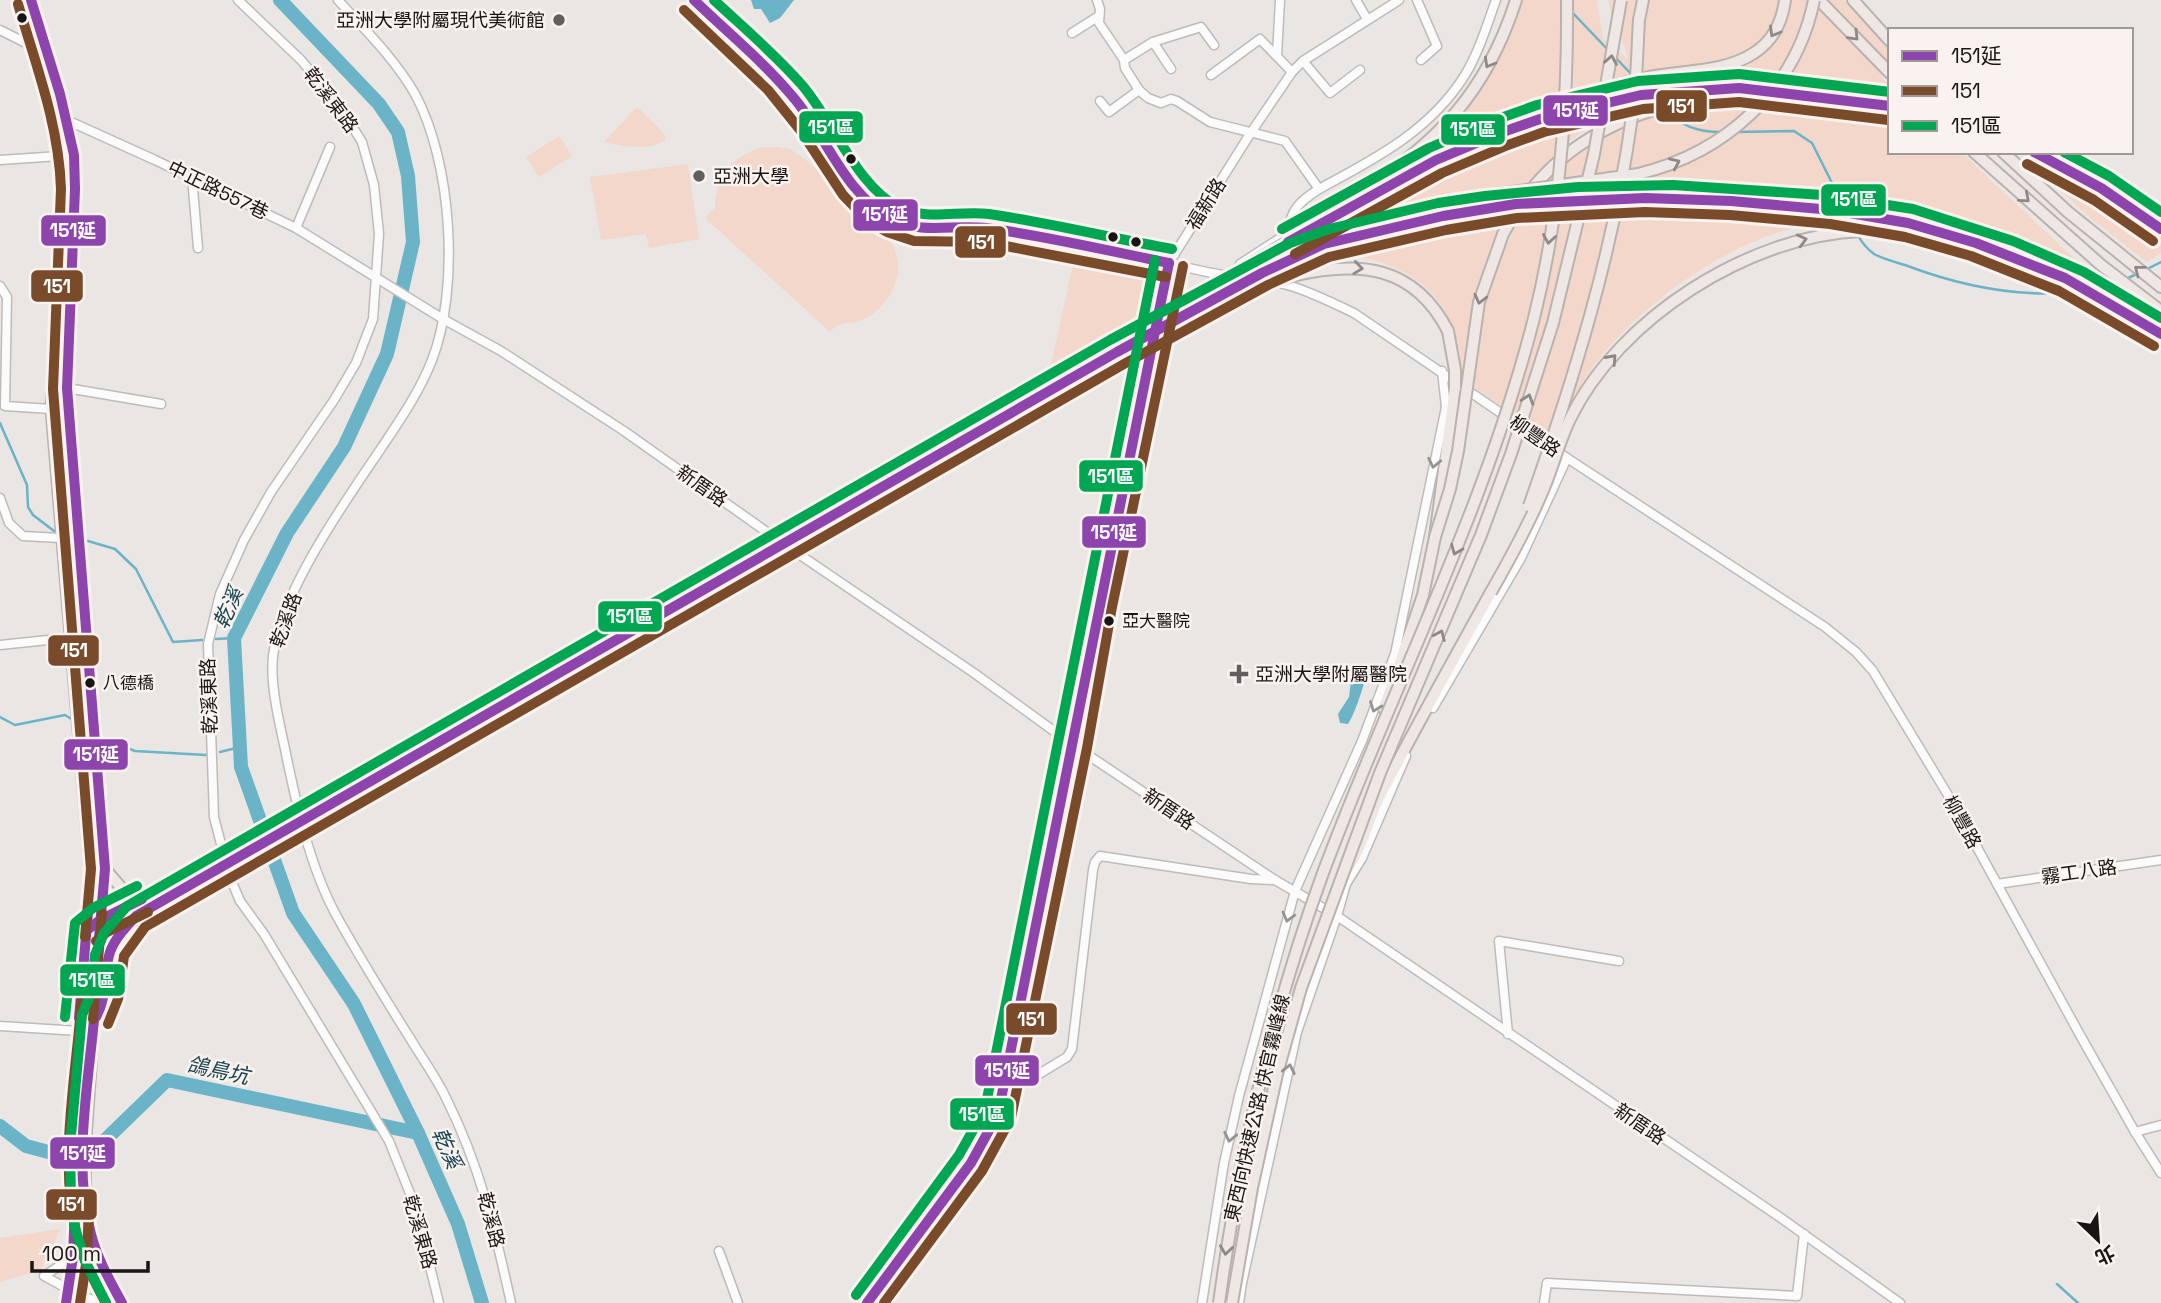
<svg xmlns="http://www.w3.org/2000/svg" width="2161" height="1303" font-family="'Space Grotesk','Noto Sans TC',sans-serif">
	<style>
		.green { fill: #f3d7cb }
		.water { fill: #6bb3c7 }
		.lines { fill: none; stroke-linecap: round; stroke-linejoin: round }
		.stream { stroke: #6bb3c7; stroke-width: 2.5 }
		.river { stroke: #6bb3c7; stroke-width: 14 }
		.minor-casing { stroke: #bebbba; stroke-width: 11 }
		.major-casing { stroke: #bab2ae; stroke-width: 13 }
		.highway-casing { stroke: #bab2ae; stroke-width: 14 }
		.minor { stroke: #fcfbfb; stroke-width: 8 }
		.major { stroke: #f3efed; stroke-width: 10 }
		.highway { stroke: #eee7e4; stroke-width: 10 }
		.highway-bridge-casing { stroke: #bab2ae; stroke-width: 14; stroke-linecap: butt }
		.highway-bridge { stroke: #eee7e4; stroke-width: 10 }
		.bus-1-casing { stroke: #faf2ee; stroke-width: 16 }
		.bus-2-casing { stroke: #faf2ee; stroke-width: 16 }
		.bus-3-casing { stroke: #faf2ee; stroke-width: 16 }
		.bus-1 { stroke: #8e44ad; stroke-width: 10 }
		.bus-2 { stroke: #7a4b2a; stroke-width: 10 }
		.bus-3 { stroke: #00a651; stroke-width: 10 }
		.oneway { stroke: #8e8886 }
		.oneway2 { stroke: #959493 }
		.bus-dot { fill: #181514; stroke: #faf2ee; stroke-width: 2.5 }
		.poi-dot { fill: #615e5d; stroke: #faf2ee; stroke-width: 2.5 }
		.labels { text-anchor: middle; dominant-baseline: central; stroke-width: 5; stroke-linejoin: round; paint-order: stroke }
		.bus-label { font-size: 17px; fill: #181514; stroke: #faf2ee; text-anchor: start }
		.poi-label { font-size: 19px; fill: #181514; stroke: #faf2ee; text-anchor: start }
		.street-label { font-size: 19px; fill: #181514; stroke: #faf2ee }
		.water-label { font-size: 21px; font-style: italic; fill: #174451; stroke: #faf2ee }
		.line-badge { stroke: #faf2ee; stroke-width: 2.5 }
		.badge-label { font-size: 19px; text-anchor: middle; font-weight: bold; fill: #fff }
	</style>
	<rect width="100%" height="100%" fill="#e9e6e4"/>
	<g class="green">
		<path d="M1521,0H1597L1603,39L1628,59C1624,38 1610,21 1609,0H1844L1890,52V68L1881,77L1890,85V98L1852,89L1752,81L1664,86L1617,94L1557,109C1604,92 1650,81 1700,74L1699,64L1591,85L1545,100L1502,118L1400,173L1447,129L1494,65L1506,43Z"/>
		<path d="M1775,98L1841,106L1890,117V152H1961L2080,264L2070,273L1999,242L1935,223L1828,201L1837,224C1823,225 1808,225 1794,228C1719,245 1614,322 1578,391C1569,407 1563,427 1556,445L1473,386L1459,379C1459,356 1456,332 1445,311C1421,267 1354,246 1307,260C1293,264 1280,272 1268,278L1237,269L1291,235L1298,244L1380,197L1442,167L1520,134L1593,111L1626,107C1607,118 1587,128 1570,141C1539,163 1503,220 1488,254L1500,259C1513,231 1527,204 1547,181C1581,142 1645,111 1695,103C1721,98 1749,99 1775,98Z"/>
		<path d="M637,107L663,132L666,139C651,152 622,146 604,142Z"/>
		<path d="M559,136L572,156L539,177L526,157Z"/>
		<path d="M762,147H777L790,149L806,160L887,236C890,241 894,246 895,251C906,278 886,312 859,321C845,325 841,320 830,332L705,218L715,207C717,175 732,157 762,147Z"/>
		<path d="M2029,162C2076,181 2120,204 2161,236V253L2147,262L2088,216Z"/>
		<path d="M688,164L699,239L649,248L646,234L601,240L590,177Z"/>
		<path d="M1076,251L1111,256L1110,267L1158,277L1151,309L1051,365Z"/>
		<path d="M60,1229L41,1270L0,1282V1238Z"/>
	</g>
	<g class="water">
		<path d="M751,0H794L780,18L770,23L761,9H754Z"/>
		<path d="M1365,666L1368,672C1363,686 1356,712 1348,724L1340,723L1338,714L1349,697L1352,672L1357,667Z"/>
	</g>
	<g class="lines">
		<g class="stream">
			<path d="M1570,10L1609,51"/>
			<path d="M1614,56L1633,76"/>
			<path d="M1665,109C1681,126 1697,132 1721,132"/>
			<path d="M1734,132L1794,131L1812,143L1845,209"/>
			<path d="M1857,234C1861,241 1867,249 1874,254C1883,259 1895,262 1905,265C1960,286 2021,298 2080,292"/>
			<path d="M2145,270L2161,262"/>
			<path d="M2126,279L2139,273"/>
			<path d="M2093,290L2107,289L2120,282"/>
			<path d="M0,423L27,485L28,507L33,515L54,531"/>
			<path d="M88,541L115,549L136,569L173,642L202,640"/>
			<path d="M216,639L234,638"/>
			<path d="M0,717L15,725L65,715L73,720"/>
			<path d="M99,737L135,751L206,755"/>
			<path d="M220,752L240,747"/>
			<path d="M2057,1284L2078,1303"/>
		</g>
		<g class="river">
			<path d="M280,0L379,104L398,132L408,176L413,242L387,354L344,447L287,533L234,638L241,767L293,913L354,1004L418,1133L458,1224L482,1303"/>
			<path d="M0,1126L26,1146L56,1154L100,1145L167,1080L418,1133"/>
		</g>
		<defs>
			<g id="minor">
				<path d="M238,0L301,60L342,110L362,142L374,185L379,234L373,319L356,363L334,400L271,492L244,540L220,594L208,644L214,817L229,875L240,901L264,934L389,1141L415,1206L439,1303"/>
				<path d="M338,0C365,30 395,59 415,94C452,162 460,288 432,360C420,391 400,420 382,447C345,502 281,591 273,656C270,685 279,721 285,749C296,803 309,864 335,913C359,957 386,1000 413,1043C424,1061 437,1079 446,1098C480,1166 495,1230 511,1303"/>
				<path d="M694,0C730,35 771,69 803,108C831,144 849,196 891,219C921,236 957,223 989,229C1062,241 1135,256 1207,272C1234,278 1264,278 1291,286C1313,293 1333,303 1354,313L1567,458L1825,627L1856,652L1873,671L1951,800L2080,1035L2135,1132L2161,1173"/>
				<path d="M1097,0L1100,9L1099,23L1124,60L1125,68L1139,90L1148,98L1161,103L1171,99L1177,101L1210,122L1285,141L1319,189C1300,201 1290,210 1288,233L1240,264"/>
				<path d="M1356,0L1367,19"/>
				<path d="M1417,0L1437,46L1421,60"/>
				<path d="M0,30L32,46"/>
				<path d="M1072,33L1099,16"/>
				<path d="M1153,42L1171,69"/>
				<path d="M1277,55L1280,0"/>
				<path d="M1124,60L1153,42L1201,27L1214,45"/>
				<path d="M1303,61L1330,93L1360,70"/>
				<path d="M1211,75L1260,39L1292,72"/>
				<path d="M1100,101L1109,112L1139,90"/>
				<path d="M49,112L155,160L296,228L443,319L501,351L624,431L781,542L974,673L1073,745L1275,880L1337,916L1781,1218L1900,1303"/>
				<path d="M0,160L74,155"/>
				<path d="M192,177L198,248"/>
				<path d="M1319,189C1375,159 1430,131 1465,75C1479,52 1487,25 1496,0"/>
				<path d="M296,228L330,147"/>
				<path d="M0,286L7,297L5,406L51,409"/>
				<path d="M1155,322L1169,263L1250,134L1292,72L1303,61L1399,0"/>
				<path d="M67,388L161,404"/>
				<path d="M0,498L9,523L23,536L60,538"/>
				<path d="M0,645L86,636"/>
				<path d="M1433,708L1521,558L1567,458"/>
				<path d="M1997,884L2161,860"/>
				<path d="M0,1026L95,1032"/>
				<path d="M1508,1034L1499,941L1619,961"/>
				<path d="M1007,1076L1034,1077L1067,1057L1072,1049L1093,870L1095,862L1100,856L1251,879L1275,880"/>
				<path d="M2135,1132L2161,1125"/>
				<path d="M719,1251L738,1303"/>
				<path d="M68,1289L44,1276L73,1257"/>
				<path d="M67,1298H87L103,1303"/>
				<path d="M66,1303L74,1227H89"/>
				<path d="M867,1303L985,1142L998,1114L1007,1076L1152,338"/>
				<path d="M1202,1303L1224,1163L1239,1096L1295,891L1362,741L1395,654L1446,407L1442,371"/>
				<path d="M1239,1303L1242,1283L1297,1032L1337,916L1346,884L1362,858L1406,756"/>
				<path d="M1544,1303L1547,1283L1797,1296L1804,1234"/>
			</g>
			<g id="major">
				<path d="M18,0L61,156L62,188L51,409L91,884L78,1030L74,1227L92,1273L108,1303"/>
				<path d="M31,0L60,94L74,155L75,189L67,388L105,869L86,1138L85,1195L89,1227L105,1270L122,1303"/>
			</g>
			<g id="highway">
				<path d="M1819,0L1890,73"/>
				<path d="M1853,0L1890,41"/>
				<path d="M1639,20L1643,0"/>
				<path d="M1490,130C1541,107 1595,89 1649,77C1682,70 1724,73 1754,53C1773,41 1782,23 1785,0"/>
				<path d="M1974,152L2101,265L2161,311"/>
				<path d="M2003,152L2068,212L2161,287"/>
				<path d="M2036,153L2101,188L2161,229"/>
				<path d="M1358,195C1438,141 1486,94 1516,0"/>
				<path d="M1731,201L1832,210L1908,223L1976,243L2065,278L2161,334"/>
				<path d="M1313,227L1436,160L1503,132L1540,119L1641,95L1739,88L1890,106"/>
				<path d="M1503,234C1510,222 1517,209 1525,198C1570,136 1641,107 1714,96"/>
				<path d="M1262,273L1324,244"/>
				<path d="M1292,276C1359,260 1414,265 1448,331"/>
				<path d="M1041,395L1117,352"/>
				<path d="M1384,709L1423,595L1435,537L1455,388"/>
				<path d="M105,869L124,891L132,895L146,896"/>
				<path d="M1345,872C1363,849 1368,819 1381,794C1416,726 1454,659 1491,592"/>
				<path d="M87,930L99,934L218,871"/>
				<path d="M87,930L100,920L149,896L210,861"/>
				<path d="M96,1017L103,1003L111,949L132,921"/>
			</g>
		</defs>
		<use href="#minor" class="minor-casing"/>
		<use href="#major" class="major-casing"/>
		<use href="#highway" class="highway-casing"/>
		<use href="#minor" class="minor"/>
		<use href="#major" class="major"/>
		<use href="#highway" class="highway"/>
		<defs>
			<g id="highway-bridge">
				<path d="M1350,238C1406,224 1461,211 1518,204C1589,196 1660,199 1731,201"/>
				<path d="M1324,244L1378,220L1435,203L1638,174C1725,153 1796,90 1814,0"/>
				<path d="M1448,331L1455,370V388"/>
				<path d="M1141,339L1262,273"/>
				<path d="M1117,352L1135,349L1269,284L1292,276"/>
				<path d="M935,456L1041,395"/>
				<path d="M1529,506C1574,379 1614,250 1632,116C1637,84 1637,52 1639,20"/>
				<path d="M1435,537L1450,489L1458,451L1479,302L1503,234"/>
				<path d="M1491,592C1511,557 1531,521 1546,483C1554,462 1560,440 1570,419C1619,318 1749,236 1860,231C1899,229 1937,241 1976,243"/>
				<path d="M210,861L321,801L818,517L1313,227"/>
				<path d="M218,871L655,619"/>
				<path d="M1219,1303C1239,1156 1272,1012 1323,873C1392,687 1485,511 1534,318C1560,214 1568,107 1567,0"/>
				<path d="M1232,1303L1252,1188L1277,1074L1301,988L1380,773L1481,535L1511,454L1553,323L1594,154L1621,0"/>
			</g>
		</defs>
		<use href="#highway-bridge" class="highway-bridge-casing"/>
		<use href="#highway-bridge" class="highway-bridge"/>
		<defs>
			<g id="bus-1">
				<path d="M31,0L60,94L74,155L75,189L67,388L105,869L99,938"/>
				<path d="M694,0C727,32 763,61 793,97C826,135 845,195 892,219C921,235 955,224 986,228C1047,236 1109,251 1169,263"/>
				<path d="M2034,152L2101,188L2161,229"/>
				<path d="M1288,242L1436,160L1503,132L1540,119L1641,95L1739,88L1890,106"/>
				<path d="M87,930L100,920L142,899"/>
				<path d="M96,996C91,1073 71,1158 91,1234C97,1258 110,1281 122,1303"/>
				<path d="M96,1017C108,996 103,974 110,952C115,938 126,927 136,916L1117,352L1262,273L1324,244L1443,216L1516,204L1645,198L1731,201L1832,210L1908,223L1976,243L2065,278L2161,334"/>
				<path d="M79,1018L88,912"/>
				<path d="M66,1303L73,1257L75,1205"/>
				<path d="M867,1303L971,1163L998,1114C1056,830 1110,546 1169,263"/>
			</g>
			<g id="bus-2">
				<path d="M18,4C36,65 59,125 61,189L53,389L91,869L85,937"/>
				<path d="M684,10L768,90L801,131L843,195L869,222L887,232L914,241L985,242L1166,277"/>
				<path d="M2027,164L2094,200L2153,241"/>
				<path d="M1295,254L1442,173L1508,145L1544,132L1643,109L1739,102L1888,120"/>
				<path d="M96,941L107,932L148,912"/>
				<path d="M82,995C77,1074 57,1162 78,1240C84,1262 95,1283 106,1303"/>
				<path d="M93,1019L102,913"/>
				<path d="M108,1024L118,999L124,956L145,927L1124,364L1268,285L1329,257L1446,230L1517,218L1645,212L1730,215L1830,224L1905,237L1971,256L2059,291L2154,346"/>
				<path d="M80,1303L87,1258L89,1206"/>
				<path d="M884,1303L982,1171L1011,1118L1087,748L1112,607L1183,266"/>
			</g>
			<g id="bus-3">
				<path d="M714,0C744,28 775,54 802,85C833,121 857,187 900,208C928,221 960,210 989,214C1050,223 1111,238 1172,249"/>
				<path d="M2064,152L2109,176L2161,212"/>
				<path d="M1282,229L1429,148L1498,119L1537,105L1638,81L1739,74L1890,92"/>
				<path d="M65,1017L75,923L93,908L137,886"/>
				<path d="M856,1295L959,1155L985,1109C1042,826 1096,543 1155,260"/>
				<path d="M106,1303L85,1261L75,1228L71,1200L70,1146L82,1015L91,993L95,955L104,933L127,906L1110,340L1290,243L1329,229L1438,203L1485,196L1578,187L1673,185L1823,195L1913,209L2013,241L2084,272L2161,318"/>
			</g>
		</defs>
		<use href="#bus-1" class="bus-1-casing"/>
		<use href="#bus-2" class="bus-2-casing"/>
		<use href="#bus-3" class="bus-3-casing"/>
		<use href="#bus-1" class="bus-1"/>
		<use href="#bus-2" class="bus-2"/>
		<use href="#bus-3" class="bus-3"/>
	</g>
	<defs><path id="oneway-chevron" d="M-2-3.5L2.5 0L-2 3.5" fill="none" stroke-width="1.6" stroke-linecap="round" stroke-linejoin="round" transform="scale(1.75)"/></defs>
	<g class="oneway">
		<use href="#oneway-chevron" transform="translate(1774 32) rotate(120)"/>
		<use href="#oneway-chevron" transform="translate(1854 36) rotate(46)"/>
		<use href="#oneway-chevron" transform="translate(1611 60) rotate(-80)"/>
		<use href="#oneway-chevron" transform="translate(1489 63) rotate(120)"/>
		<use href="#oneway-chevron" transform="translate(1675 163) rotate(-24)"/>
		<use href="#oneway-chevron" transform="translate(2025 198) rotate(41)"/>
		<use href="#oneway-chevron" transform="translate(1549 239) rotate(99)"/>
		<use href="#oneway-chevron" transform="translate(1802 240) rotate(-14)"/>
		<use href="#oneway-chevron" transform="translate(1358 268) rotate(7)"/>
		<use href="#oneway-chevron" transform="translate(2139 270) rotate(-142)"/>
		<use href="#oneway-chevron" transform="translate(1480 299) rotate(104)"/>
		<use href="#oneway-chevron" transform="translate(1612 359) rotate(-48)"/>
		<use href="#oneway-chevron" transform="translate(1528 399) rotate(-72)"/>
		<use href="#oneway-chevron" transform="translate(1456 550) rotate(112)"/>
		<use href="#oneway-chevron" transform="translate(1440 635) rotate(-67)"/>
		<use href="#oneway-chevron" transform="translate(1226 1250) rotate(98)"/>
	</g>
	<g class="oneway2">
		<use href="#oneway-chevron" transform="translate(1434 463) rotate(102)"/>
		<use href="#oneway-chevron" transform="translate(1375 707) rotate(111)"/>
		<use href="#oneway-chevron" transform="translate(1288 917) rotate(105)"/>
		<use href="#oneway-chevron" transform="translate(1289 1069) rotate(-78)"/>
		<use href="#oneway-chevron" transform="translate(1230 1137) rotate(102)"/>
	</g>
	<g class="bus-dot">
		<circle cx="22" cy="18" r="6"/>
		<circle cx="851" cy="159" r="6"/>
		<circle cx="1113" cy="237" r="6"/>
		<circle cx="1136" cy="242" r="6"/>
		<circle cx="1109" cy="621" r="6"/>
		<circle cx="90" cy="683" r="6"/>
	</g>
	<g class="poi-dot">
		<circle cx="559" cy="20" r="7"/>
		<circle cx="699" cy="176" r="7"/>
		<path d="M1235.5 663.5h7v7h7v7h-7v7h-7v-7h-7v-7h7z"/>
	</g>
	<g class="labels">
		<g class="bus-label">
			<text x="1122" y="621">亞大醫院</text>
			<text x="103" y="683">八德橋</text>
		</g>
		<g class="poi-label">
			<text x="545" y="20" text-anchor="end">亞洲大學附屬現代美術館</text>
			<text x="713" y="176">亞洲大學</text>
			<text x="1255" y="674">亞洲大學附屬醫院</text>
		</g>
		<g class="street-label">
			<text transform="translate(331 100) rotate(53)">乾溪東路</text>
			<text transform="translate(218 190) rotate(26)">中正路557巷</text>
			<text transform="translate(1206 204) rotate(-58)">福新路</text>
			<text transform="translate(1535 436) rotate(35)">柳豐路</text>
			<text transform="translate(702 486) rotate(35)">新厝路</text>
			<text transform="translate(286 620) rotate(-70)">乾溪路</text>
			<text transform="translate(209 696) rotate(-92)">乾溪東路</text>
			<text transform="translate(1169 809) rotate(34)">新厝路</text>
			<text transform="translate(1962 822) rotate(61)">柳豐路</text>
			<text transform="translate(2079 872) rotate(-8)">霧工八路</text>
			<text transform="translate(1257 1108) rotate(-77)">東西向快速公路 快官霧峰線</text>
			<text transform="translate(1640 1124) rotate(34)">新厝路</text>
			<text transform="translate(491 1220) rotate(76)">乾溪路</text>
			<text transform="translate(420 1232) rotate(74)">乾溪東路</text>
		</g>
		<g class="water-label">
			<text transform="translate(228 608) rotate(-66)">乾溪</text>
			<text transform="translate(218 1070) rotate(12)">鴿鳥坑</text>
			<text transform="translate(447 1148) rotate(66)">乾溪</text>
		</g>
	</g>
	<g class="line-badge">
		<rect x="1655" y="89" width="53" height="34" rx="7" fill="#7a4b2a"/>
		<rect x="1542" y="94" width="67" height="33" rx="7" fill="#8e44ad"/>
		<rect x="798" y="110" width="66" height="34" rx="7" fill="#00a651"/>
		<rect x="1440" y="113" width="66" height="33" rx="7" fill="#00a651"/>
		<rect x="1820" y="183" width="67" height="34" rx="7" fill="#00a651"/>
		<rect x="852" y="198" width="67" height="34" rx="7" fill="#8e44ad"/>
		<rect x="40" y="214" width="67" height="33" rx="7" fill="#8e44ad"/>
		<rect x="954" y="225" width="53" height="34" rx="7" fill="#7a4b2a"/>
		<rect x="30" y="269" width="54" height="34" rx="7" fill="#7a4b2a"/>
		<rect x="1078" y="459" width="66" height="34" rx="7" fill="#00a651"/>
		<rect x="1081" y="515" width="66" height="34" rx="7" fill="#8e44ad"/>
		<rect x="597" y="600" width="66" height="33" rx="7" fill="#00a651"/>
		<rect x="47" y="634" width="53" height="33" rx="7" fill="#7a4b2a"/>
		<rect x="63" y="738" width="66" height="33" rx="7" fill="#8e44ad"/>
		<rect x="59" y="963" width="67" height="34" rx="7" fill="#00a651"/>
		<rect x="1005" y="1002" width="53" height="34" rx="7" fill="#7a4b2a"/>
		<rect x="974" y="1054" width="66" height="33" rx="7" fill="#8e44ad"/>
		<rect x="949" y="1097" width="66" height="34" rx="7" fill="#00a651"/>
		<rect x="49" y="1136" width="67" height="34" rx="7" fill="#8e44ad"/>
		<rect x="45" y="1188" width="53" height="33" rx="7" fill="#7a4b2a"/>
	</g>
	<g class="badge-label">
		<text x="1681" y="113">151</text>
		<text x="1576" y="117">151延</text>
		<text x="831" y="134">151區</text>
		<text x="1473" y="136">151區</text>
		<text x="1854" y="206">151區</text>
		<text x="885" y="221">151延</text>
		<text x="73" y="237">151延</text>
		<text x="981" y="249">151</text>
		<text x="57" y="293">151</text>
		<text x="1111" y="483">151區</text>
		<text x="1114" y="539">151延</text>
		<text x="630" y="623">151區</text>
		<text x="74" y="657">151</text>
		<text x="96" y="761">151延</text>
		<text x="92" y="987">151區</text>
		<text x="1031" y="1026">151</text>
		<text x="1007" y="1077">151延</text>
		<text x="982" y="1121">151區</text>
		<text x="83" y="1160">151延</text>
		<text x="71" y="1211">151</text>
	</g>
	<rect x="1888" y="28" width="245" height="126" fill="#faf2ee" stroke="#a09a97" stroke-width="2"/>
	<rect x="1902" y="51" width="35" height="10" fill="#8e44ad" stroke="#a09a97" stroke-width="2"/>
	<text x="1951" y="63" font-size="21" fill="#181514">151延</text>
	<rect x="1902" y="86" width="35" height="10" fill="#7a4b2a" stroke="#a09a97" stroke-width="2"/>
	<text x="1951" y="98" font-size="21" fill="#181514">151</text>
	<rect x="1902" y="121" width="35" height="10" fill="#00a651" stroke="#a09a97" stroke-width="2"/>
	<text x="1951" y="133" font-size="21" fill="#181514">151區</text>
	<g transform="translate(2098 1240) rotate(155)" stroke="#faf2ee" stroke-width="5" paint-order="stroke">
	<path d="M0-5L12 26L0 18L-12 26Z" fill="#181514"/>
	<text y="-10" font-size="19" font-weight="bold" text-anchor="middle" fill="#181514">北</text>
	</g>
	<path d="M32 1261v10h116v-10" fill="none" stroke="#181514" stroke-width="3.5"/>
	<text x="42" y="1261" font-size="21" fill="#181514" stroke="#faf2ee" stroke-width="5" paint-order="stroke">100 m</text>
</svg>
